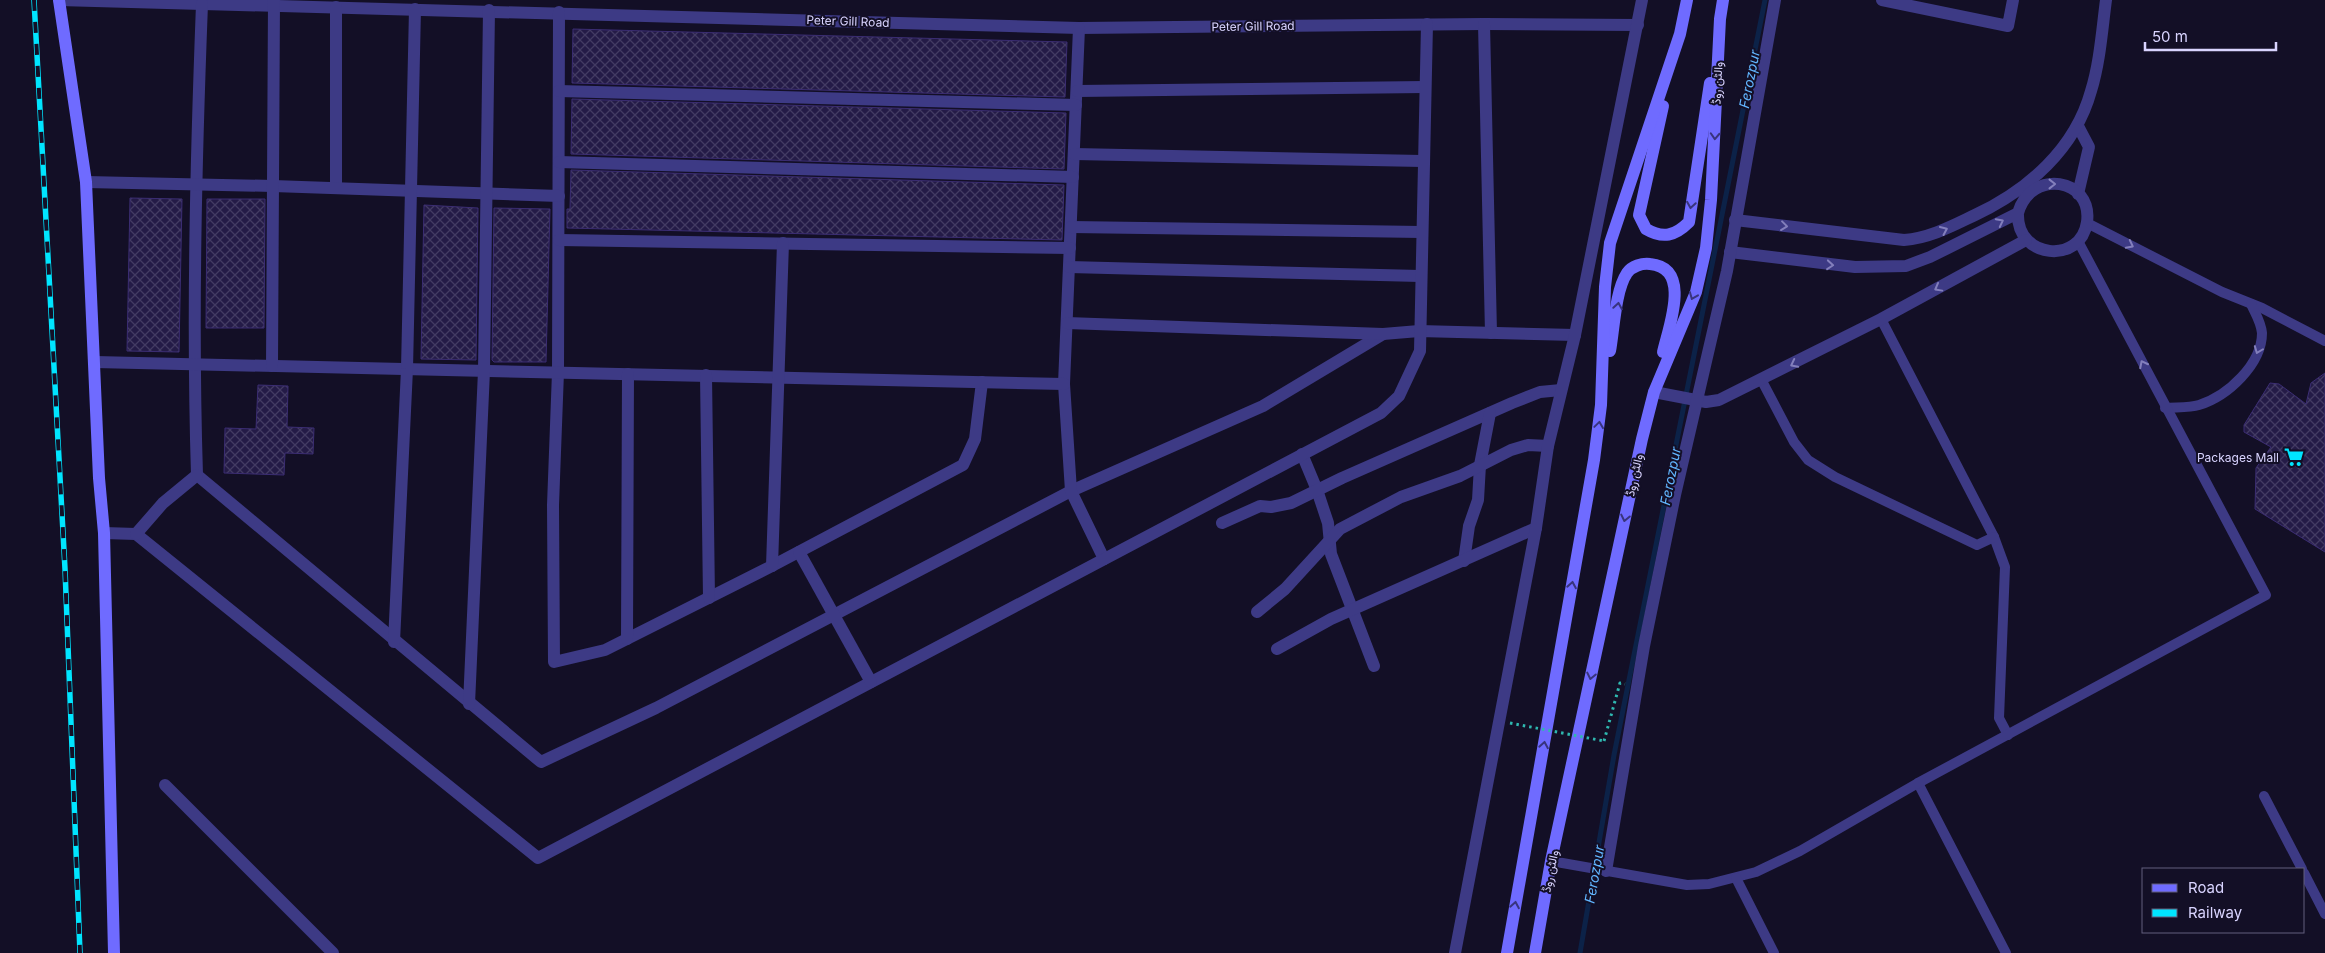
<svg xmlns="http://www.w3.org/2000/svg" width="2325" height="953" font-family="Inter,Vazirmatn,sans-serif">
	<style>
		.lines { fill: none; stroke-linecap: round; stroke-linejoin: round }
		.stream { stroke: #0c2248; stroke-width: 5 }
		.building { fill: url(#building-cross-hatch); stroke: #3b2d73 }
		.path { stroke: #2fb8b0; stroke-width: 3; stroke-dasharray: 2.5 4; stroke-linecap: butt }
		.lane { stroke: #3d3a85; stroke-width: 10 }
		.street { stroke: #3d3a85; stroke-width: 12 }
		.secondary { stroke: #6f6bff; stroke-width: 12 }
		.rail-casing { stroke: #00e5ff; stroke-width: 5.5 }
		.rail { stroke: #130f26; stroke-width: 4; stroke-dasharray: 11; stroke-linecap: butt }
		.path-bridge { stroke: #2fb8b0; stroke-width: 3; stroke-dasharray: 2.5 4; stroke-linecap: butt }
		.oneway { stroke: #38347d }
		.oneway2 { stroke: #837fbc }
		.labels { text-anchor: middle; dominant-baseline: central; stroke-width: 4; stroke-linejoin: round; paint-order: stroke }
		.street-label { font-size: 12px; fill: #d9d4ff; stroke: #130f26 }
		.poi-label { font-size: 12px; fill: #d9d4ff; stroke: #130f26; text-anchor: end }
		.water-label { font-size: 14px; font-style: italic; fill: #62b6ff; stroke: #130f26 }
	</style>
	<defs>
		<pattern id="building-cross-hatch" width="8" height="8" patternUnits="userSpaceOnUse" patternTransform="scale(1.25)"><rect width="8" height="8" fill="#241b47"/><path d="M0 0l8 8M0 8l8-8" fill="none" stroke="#433b63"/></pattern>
	</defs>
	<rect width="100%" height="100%" fill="#130f26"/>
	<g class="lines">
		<path class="stream" d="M1580,953L1614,755L1765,0"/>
	</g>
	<g class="building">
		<path d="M573,29L1067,42L1065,97L572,83Z"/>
		<path d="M572,99L1066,113L1064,169L571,154Z"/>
		<path d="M571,170L1064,185L1062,240L567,228V209H570Z"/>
		<path d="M130,198L182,199L179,352L127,351Z"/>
		<path d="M207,199H265L264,328H206Z"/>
		<path d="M424,205L478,208L476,360L421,359Z"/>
		<path d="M494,208L550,209L546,362H494L492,360Z"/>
		<path d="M2325,373V552L2255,509L2256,468L2271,447L2244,432V425L2270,383L2279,384L2306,404L2311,383Z"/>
		<path d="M258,385L288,386L287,427L314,428L313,454L285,453L284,475L224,473L225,428L256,429Z"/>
	</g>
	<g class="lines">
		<path class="path" d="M1604,741L1620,683L1625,684"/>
		<g class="lane">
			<path d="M2087,223L2222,292L2262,308L2325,341"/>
			<path d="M1881,319L1994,537L2005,567L1999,718L2008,735"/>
			<path d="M1762,381L1794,442L1808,460L1835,477L1977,545L1994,537"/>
			<path d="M2165,408C2176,407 2189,408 2199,405C2228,396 2262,364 2262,333C2261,322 2255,313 2251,304"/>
			<path d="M1918,783L2006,953"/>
			<path d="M2264,796L2302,869"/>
			<path d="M1551,861L1687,885L1709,884L1756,872L1800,851L1918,783L2266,595L2078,241"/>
			<path d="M2304,873L2325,914"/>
			<path d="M1736,878L1774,953"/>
		</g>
		<g class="street">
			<path d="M59,0L1079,28L1484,24L1638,25"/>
			<path d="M1882,0L2008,26L2013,0"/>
			<path d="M202,4C196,161 192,318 197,475L541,762L656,708L1071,491L1263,406L1383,334"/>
			<path d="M336,7V188"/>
			<path d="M559,12L558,372L553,505L554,662L605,650L772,566L963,465L975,439L982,382"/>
			<path d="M1484,24L1491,333"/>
			<path d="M1079,28L1064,384L1071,491L1104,559"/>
			<path d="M559,91L1076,105"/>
			<path d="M1077,91L1425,87"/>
			<path d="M2078,126L2089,147L2078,194"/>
			<path d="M1074,154L1422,161"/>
			<path d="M559,162L1073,177"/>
			<path d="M86,182L273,186L559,196"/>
			<path d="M1735,220L1904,240C1930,238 1952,226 1975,215C2028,190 2075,149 2091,91C2100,62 2102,30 2106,0"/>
			<path d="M1071,227L1421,232"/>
			<path d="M559,240L1070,248"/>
			<path d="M1730,252L1855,267L1906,266L1930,257L2018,213C2031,168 2093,178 2087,222C2081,265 2016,259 2018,213"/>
			<path d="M1069,267L1420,276"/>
			<path d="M1067,323L1383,334L1419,331L1575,335"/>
			<path d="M95,362L1064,384"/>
			<path d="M272,366L274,0"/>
			<path d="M706,375L709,598"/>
			<path d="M1654,392L1706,402L1719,400L1881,319L2026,240"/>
			<path d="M1302,454L1317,490L1328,523L1331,554L1374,666"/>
			<path d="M1222,523L1260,506L1271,507L1291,503L1342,478L1512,403L1540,392L1561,390"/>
			<path d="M104,533L136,534L538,858L1381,413L1399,396L1420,351L1427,24"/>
			<path d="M136,534L163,503L197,475"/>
			<path d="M799,552L871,682"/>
			<path d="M1464,561L1469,526L1478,500L1480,465L1490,413"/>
			<path d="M772,566L783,243"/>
			<path d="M1257,612L1285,589L1340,529L1401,497L1460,476L1511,450L1528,445L1548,446"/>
			<path d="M627,639L628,374"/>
			<path d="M394,642L407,369L415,9"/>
			<path d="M1277,649L1331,619L1536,528"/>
			<path d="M469,704L484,371L489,10"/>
			<path d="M165,785L333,953"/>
			<path d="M1606,871L1644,646L1675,495L1727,271L1775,0"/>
			<path d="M1455,953L1536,528L1548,446L1575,335L1642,0"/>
		</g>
		<g class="secondary">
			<path d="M59,0L86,182L99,478L104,533L114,953"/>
			<path d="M1663,106L1639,215L1646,229C1663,239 1675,236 1689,222L1710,83"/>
			<path d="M1610,351C1614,330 1615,291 1627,273C1632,266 1642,263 1650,264C1692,268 1669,326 1663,352"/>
			<path d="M1507,953L1594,460L1601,405L1605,287L1610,243L1680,34L1687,0"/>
			<path d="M1535,953L1551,861L1642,439L1654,392L1696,292L1706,248L1711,200L1720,19L1723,0"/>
		</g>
		<defs>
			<path id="rail" d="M34,0L65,569L80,953"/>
		</defs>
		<use href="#rail" class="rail-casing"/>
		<use href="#rail" class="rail"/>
		<path class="path-bridge" d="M1510,723L1604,741"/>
	</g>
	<defs><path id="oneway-chevron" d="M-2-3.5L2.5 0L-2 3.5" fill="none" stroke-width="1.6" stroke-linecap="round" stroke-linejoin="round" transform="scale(1.25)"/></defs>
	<g class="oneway">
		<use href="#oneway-chevron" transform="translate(1715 136) rotate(93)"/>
		<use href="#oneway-chevron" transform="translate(1691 205) rotate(99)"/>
		<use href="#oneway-chevron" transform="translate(1693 296) rotate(112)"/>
		<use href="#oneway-chevron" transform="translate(1618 306) rotate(-81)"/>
		<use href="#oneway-chevron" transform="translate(1599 425) rotate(-82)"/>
		<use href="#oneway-chevron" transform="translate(1625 518) rotate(102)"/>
		<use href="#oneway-chevron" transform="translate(1572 585) rotate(-80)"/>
		<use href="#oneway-chevron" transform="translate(1591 676) rotate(102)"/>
		<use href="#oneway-chevron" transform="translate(1544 745) rotate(-80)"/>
		<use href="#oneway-chevron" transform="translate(1515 905) rotate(-80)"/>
	</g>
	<g class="oneway2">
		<use href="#oneway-chevron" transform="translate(2052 184)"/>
		<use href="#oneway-chevron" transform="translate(2000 222) rotate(-27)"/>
		<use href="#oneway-chevron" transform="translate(1784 226) rotate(7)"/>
		<use href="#oneway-chevron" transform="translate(1944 230) rotate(-24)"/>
		<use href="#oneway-chevron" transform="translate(2130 245) rotate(27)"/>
		<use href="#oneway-chevron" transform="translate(1830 265) rotate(5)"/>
		<use href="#oneway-chevron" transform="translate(1938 288) rotate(151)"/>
		<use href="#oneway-chevron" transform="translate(2258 350) rotate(111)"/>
		<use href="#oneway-chevron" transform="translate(1794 364) rotate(153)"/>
		<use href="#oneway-chevron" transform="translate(2143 364) rotate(-117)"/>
	</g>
	<defs>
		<symbol id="supermarket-bare" viewBox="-9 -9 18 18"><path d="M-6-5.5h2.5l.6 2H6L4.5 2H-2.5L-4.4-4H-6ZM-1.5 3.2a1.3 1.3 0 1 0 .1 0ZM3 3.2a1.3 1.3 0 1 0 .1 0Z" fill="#00e5ff" stroke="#130f26" stroke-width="2.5" paint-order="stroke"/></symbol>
	</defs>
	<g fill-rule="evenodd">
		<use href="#supermarket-bare" x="2280" y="443" width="28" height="28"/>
	</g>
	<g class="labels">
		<g class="street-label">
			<text transform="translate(848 21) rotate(2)">Peter Gill Road</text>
			<text transform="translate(1253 26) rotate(-1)">Peter Gill Road</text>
			<text transform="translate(1717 83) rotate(-87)">والٹن روڈ</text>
			<text transform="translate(1634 475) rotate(-78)">والٹن روڈ</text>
			<text transform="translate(1550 871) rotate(-79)">والٹن روڈ</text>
		</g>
		<g class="poi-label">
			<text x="2279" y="457">Packages Mall</text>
		</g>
		<g class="water-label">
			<text transform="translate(1749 79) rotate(-79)">Ferozpur</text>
			<text transform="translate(1670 476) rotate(-79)">Ferozpur</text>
			<text transform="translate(1594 874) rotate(-80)">Ferozpur</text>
		</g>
	</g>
	<rect x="2142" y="868" width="162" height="65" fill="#130f26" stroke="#625e7d"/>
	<rect x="2152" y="884" width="25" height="8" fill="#6f6bff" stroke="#625e7d"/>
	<text x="2188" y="893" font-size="15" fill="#d9d4ff">Road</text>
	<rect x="2152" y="909" width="25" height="8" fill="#00e5ff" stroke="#625e7d"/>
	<text x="2188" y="918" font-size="15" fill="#d9d4ff">Railway</text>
	<path d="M2145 42v8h131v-8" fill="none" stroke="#d9d4ff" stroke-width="2.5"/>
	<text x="2152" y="42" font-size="15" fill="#d9d4ff" stroke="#130f26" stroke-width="4" paint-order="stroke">50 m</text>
</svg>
